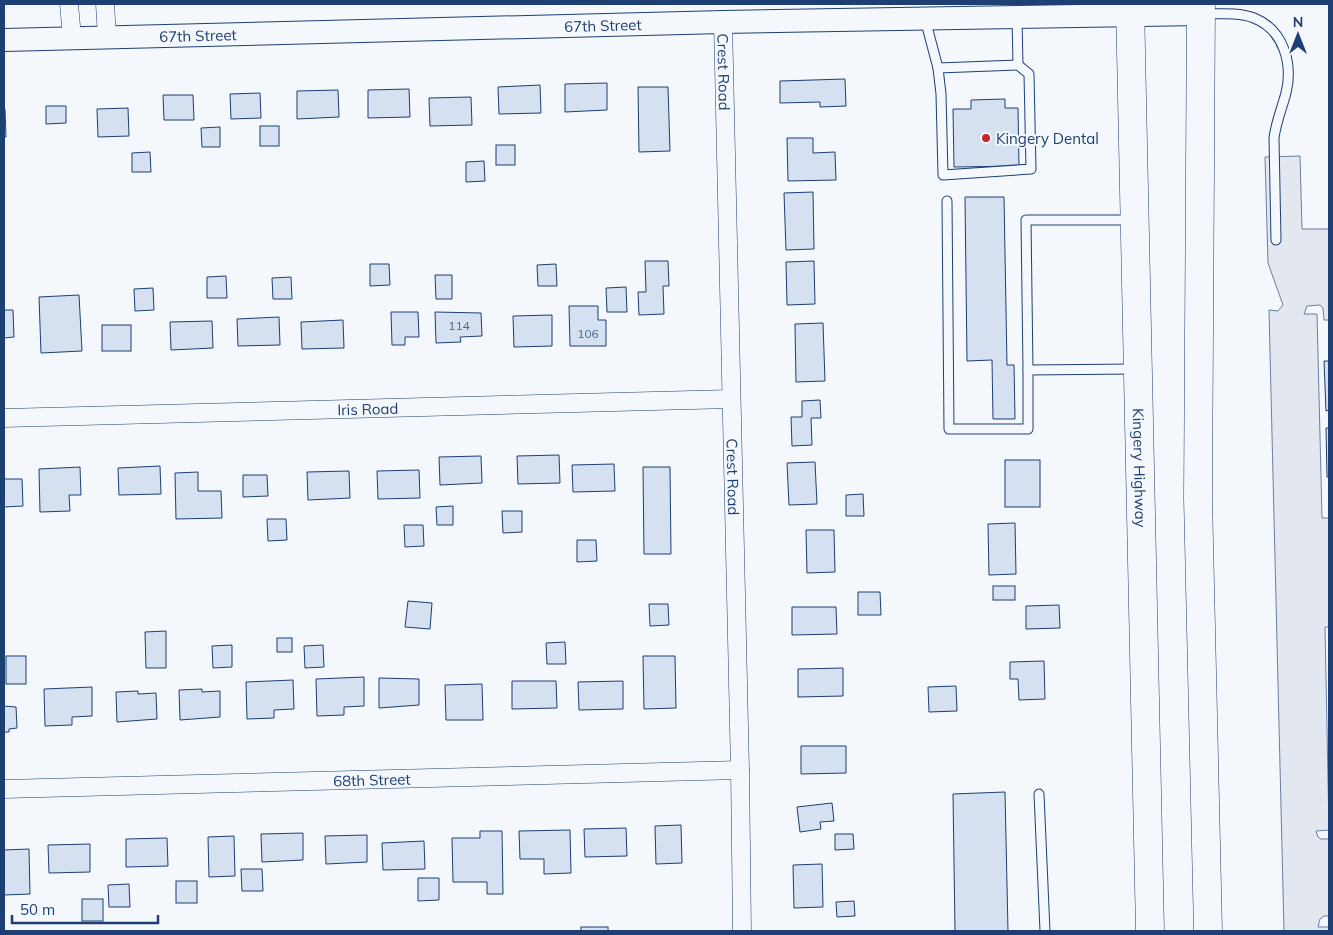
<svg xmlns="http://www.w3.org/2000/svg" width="1333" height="935" font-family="Mulish,sans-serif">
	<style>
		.parking { fill: #e3e8f0; stroke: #687fa3 }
		.building { fill: #d5e0f0; stroke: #1d3f73 }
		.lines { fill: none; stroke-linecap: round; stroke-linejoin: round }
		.service-casing { stroke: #1d3f73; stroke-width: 11 }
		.minor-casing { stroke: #1d3f73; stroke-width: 19 }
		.tertiary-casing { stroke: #1d3f73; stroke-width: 24 }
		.trunk-casing { stroke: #1d3f73; stroke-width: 29 }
		.service { stroke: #f4f7fb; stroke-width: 9 }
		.minor { stroke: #f4f7fb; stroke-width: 18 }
		.tertiary { stroke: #f4f7fb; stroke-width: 22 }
		.trunk { stroke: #f4f7fb; stroke-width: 28 }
		.poi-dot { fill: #c62828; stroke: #f4f7fb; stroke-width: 2 }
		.labels { text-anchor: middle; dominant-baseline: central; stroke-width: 4; stroke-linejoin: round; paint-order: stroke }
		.number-label { font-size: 12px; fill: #4b6792 }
		.street-label { font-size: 15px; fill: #1d3f73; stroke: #f4f7fb }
		.poi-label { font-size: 15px; fill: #1d3f73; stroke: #f4f7fb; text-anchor: start }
	</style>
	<rect width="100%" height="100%" fill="#f4f7fb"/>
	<path class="parking" d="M1300,156L1302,229H1329V320H1324L1323,308L1320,305L1307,306L1304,314H1317L1322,518H1329V627H1325L1329,830L1316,831L1318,837L1321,839H1329V916H1324L1320,919L1318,927H1329V931H1284L1269,310L1278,311L1283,305L1268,263L1265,157Z"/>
	<g class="building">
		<path d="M845,79L846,106L820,107V102L780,103V81Z"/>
		<path d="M607,83V110L565,112V84Z"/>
		<path d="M540,85L541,113L499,114L498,87Z"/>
		<path d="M638,87H668L670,151L639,152Z"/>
		<path d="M409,89L410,117L368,118V90Z"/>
		<path d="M338,90L339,117L297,119V91Z"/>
		<path d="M260,93L261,118L231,119L230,94Z"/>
		<path d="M163,95H193L194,120H164Z"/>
		<path d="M471,97L472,125L430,126L429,98Z"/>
		<path d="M1005,99V108H1018L1019,166L954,167L953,109H971V100Z"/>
		<path d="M46,106H66V123L46,124Z"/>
		<path d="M128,108L129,136L98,137L97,109Z"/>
		<path d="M4,109H5L6,137H4Z"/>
		<rect x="260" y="126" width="19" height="20"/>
		<path d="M220,127V147H202L201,128Z"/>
		<path d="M787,138H813V153L835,152L836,180L788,181Z"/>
		<rect x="496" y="145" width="19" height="20"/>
		<path d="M150,152L151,172H132V153Z"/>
		<path d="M484,161L485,181L466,182V162Z"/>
		<path d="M813,192L814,249L786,250L784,193Z"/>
		<path d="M965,197H1004L1007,365H1014L1015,419H993L992,360L967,361Z"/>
		<path d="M645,261H668L669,286H663L664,314L639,315L638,292H646Z"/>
		<path d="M814,261L815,304L787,305L786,262Z"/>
		<path d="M370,264H389L390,285L370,286Z"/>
		<path d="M556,264L557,286H538L537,265Z"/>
		<path d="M435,275H452V299H436Z"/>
		<path d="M226,276L227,298H207V277Z"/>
		<path d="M291,277L292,299H273L272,278Z"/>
		<path d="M626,287L627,312H607L606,288Z"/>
		<path d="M153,288L154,310L135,311L134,289Z"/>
		<path d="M79,295L82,351L41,353L39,297Z"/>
		<path d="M569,306H598V320H606V346H570Z"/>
		<path d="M4,310H13L14,337L4,338Z"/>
		<path d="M391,312H418L419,337H405V345H392Z"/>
		<path d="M435,312L481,313L482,336L460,337L461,342L436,343Z"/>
		<path d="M552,315V346L514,347L513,316Z"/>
		<path d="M279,317L280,345L238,346L237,319Z"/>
		<path d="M343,320L344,348L302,349L301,322Z"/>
		<path d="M212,321L213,348L171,350L170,322Z"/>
		<path d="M823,323L825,381L796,382L795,324Z"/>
		<rect x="102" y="325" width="29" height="26"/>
		<path d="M1324,361H1329V410L1326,411Z"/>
		<path d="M820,400L821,418H811L812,445L792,446L791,417H802V401Z"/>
		<path d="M1326,428H1329V477H1327Z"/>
		<path d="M559,455L560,483L518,484L517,456Z"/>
		<path d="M481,456L482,483L440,485L439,457Z"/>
		<rect x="1005" y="460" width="35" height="47"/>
		<path d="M815,462L817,504L789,505L787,463Z"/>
		<path d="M614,464L615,491L573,492L572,465Z"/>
		<path d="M160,466L161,494L119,495L118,468Z"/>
		<path d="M80,467L81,495H69L70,511L40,512L39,469Z"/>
		<path d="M643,467H670L671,554H644Z"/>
		<path d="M419,470L420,498L378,499L377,471Z"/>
		<path d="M349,471L350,498L308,500L307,472Z"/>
		<path d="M198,472V491H221L222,518L176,519L175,473Z"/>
		<path d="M243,475H267L268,496L243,497Z"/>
		<path d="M4,479H22L23,506L4,507Z"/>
		<path d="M863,494L864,516H846V495Z"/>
		<path d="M453,506V525H437L436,507Z"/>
		<path d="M502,511H522V532L503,533Z"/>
		<path d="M267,519H286L287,540L268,541Z"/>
		<path d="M1015,523L1016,574L989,575L988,524Z"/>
		<path d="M404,525H423L424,546L405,547Z"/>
		<path d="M806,530H834L835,572L807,573Z"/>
		<path d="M577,540H596L597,561L577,562Z"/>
		<rect x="993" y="586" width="22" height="14"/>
		<path d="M858,592H880L881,615H858Z"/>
		<path d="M408,601L432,603L430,629L405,627Z"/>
		<path d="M649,604H668L669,625L650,626Z"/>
		<path d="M1059,605L1060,628L1026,629V606Z"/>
		<path d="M792,607H836L837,634L792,635Z"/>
		<path d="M166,631V668H146L145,632Z"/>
		<rect x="277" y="638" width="15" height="14"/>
		<path d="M565,642L566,664H547L546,643Z"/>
		<path d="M232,645V667L213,668L212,646Z"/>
		<path d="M323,645L324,667L305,668L304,646Z"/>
		<rect x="6" y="656" width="20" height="28"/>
		<path d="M643,656H675L676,708L644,709Z"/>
		<path d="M1044,661L1045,699L1019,700L1018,679H1010V662Z"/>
		<path d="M843,668V696L798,697V669Z"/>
		<path d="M364,677V706L344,707V715L317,716L316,679Z"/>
		<path d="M379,678L419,679V705L379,708Z"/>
		<path d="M293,680L294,709L274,710V718L247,719L246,682Z"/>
		<path d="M512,681H556L557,708L512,709Z"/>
		<path d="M623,681V709L579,710L578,682Z"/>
		<path d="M482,684L483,720H446L445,685Z"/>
		<path d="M956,686L957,711L929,712L928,687Z"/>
		<path d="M92,687V716L72,717V725L45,726L44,689Z"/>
		<path d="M202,689V692L220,691V717L180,720L179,690Z"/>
		<path d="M138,691V694L156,693L157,719L117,722L116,692Z"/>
		<path d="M4,706L16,707L17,728L9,729V732H4Z"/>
		<path d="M801,746H846V773L801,774Z"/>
		<path d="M1005,792L1008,931H955L953,794Z"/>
		<path d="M832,803L834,821L820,822L821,829L800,832L797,807Z"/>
		<path d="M681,825L682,863L656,864L655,826Z"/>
		<path d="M626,828L627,856L585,857L584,829Z"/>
		<path d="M570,830L571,873L544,874V859H520L519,831Z"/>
		<path d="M480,831H502L503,894H487V882H453L452,838H480Z"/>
		<path d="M303,833V860L262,862L261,834Z"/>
		<path d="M835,834H853L854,849L835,850Z"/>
		<path d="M367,835V862L326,864L325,836Z"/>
		<path d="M234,836L235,876L209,877L208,837Z"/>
		<path d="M167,838L168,866L126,867V839Z"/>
		<path d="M424,841L425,869L383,870L382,843Z"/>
		<path d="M90,844V872L49,873L48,845Z"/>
		<path d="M29,849L30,894L4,895V850Z"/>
		<path d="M822,864L823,907L794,908L793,865Z"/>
		<path d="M241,869H262L263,891H242Z"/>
		<path d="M418,878H439V900L418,901Z"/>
		<rect x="176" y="881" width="21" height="22"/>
		<path d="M129,884L130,907H109L108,885Z"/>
		<rect x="82" y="899" width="21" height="22"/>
		<path d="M854,901L855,916L837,917L836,902Z"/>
		<rect x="581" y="927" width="27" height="4"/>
	</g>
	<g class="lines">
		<defs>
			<g id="service">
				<path d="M1204,14C1220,14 1238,12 1254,18C1284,30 1293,64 1286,93C1282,108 1276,122 1274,138L1276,240"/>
				<path d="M925,19L938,68L1018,65L1017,17"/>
				<path d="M938,68L941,94L943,175L1031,169L1029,74L1018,65"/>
				<path d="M947,201L949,429H1028V370"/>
				<path d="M1132,220H1026L1028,370L1134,369"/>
				<path d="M1039,794L1045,931"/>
			</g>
			<g id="minor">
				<path d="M69,4L72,37"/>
				<path d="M105,4L107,36"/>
				<path id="s1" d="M723,22L740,770L742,931"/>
				<path id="s2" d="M4,418L731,399"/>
				<path id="s3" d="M4,789L740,770"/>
			</g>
			<g id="tertiary">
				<path id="s4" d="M4,40L723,22L1201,14"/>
			</g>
			<g id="trunk">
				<path id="s5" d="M1130,4L1150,931"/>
				<path d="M1201,4L1198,498L1208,931"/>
			</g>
		</defs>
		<use href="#service" class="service-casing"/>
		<use href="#minor" class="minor-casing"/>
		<use href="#tertiary" class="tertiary-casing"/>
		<use href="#trunk" class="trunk-casing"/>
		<use href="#service" class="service"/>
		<use href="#minor" class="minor"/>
		<use href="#tertiary" class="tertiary"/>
		<use href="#trunk" class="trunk"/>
	</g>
	<circle class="poi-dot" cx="986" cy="138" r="5"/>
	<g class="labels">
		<g class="number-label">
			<text x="459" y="325">114</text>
			<text x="588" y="333">106</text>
		</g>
		<g class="street-label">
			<text stroke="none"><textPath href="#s4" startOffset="599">67th Street</textPath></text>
			<text stroke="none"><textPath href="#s4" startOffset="194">67th Street</textPath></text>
			<text stroke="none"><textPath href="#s1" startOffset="50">Crest Road</textPath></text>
			<text stroke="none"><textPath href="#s2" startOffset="364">Iris Road</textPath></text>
			<text stroke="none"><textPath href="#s5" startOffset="464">Kingery Highway</textPath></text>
			<text stroke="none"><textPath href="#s1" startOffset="455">Crest Road</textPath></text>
			<text stroke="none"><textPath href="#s3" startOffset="368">68th Street</textPath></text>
		</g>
		<g class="poi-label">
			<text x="996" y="138">Kingery Dental</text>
		</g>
	</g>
	<rect width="1333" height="935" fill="none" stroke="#1d3f73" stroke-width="10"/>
	<g transform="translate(1298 35)" stroke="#f4f7fb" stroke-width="4" paint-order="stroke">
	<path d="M0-4L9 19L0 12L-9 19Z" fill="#1d3f73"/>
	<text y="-8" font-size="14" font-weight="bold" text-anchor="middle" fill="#1d3f73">N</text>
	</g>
	<path d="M12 915v8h146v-8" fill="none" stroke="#1d3f73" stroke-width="2.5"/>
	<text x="20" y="915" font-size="15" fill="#1d3f73" stroke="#f4f7fb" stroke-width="4" paint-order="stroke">50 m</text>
</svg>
